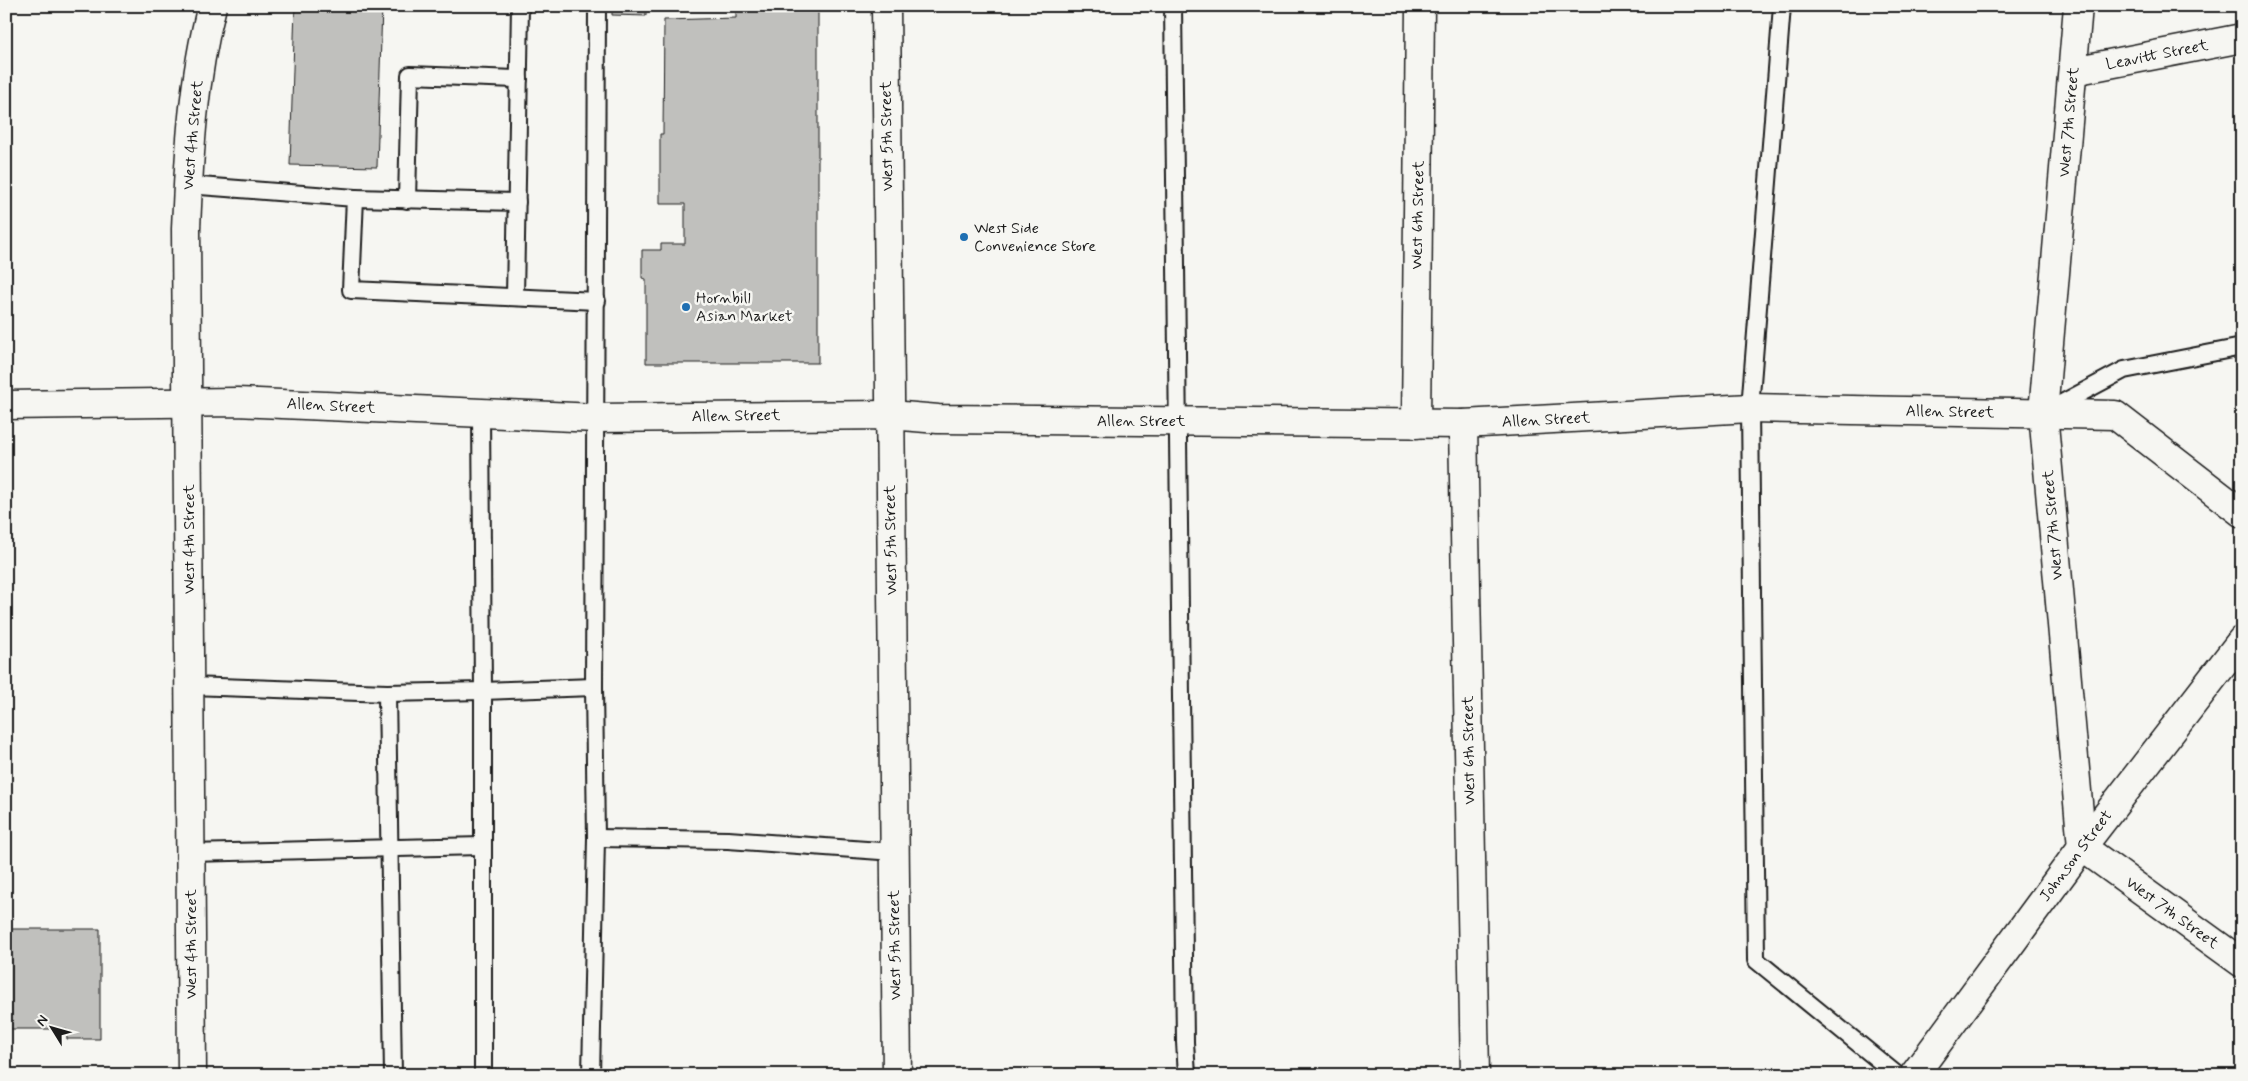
<svg xmlns="http://www.w3.org/2000/svg" width="2248" height="1081" font-family="Mynerve,sans-serif">
	<style>
		.building { fill: #c0c0bd; stroke: #1c1c1c }
		.lines { fill: none; stroke-linecap: round; stroke-linejoin: round }
		.lane-casing { stroke: #1c1c1c; stroke-width: 20 }
		.street-casing { stroke: #1c1c1c; stroke-width: 31 }
		.secondary-casing { stroke: #1c1c1c; stroke-width: 31 }
		.lane { stroke: #f6f6f2; stroke-width: 16 }
		.street { stroke: #f6f6f2; stroke-width: 28 }
		.secondary { stroke: #f6f6f2; stroke-width: 28 }
		.poi-dot { fill: #1f6fb2; stroke: #f6f6f2; stroke-width: 2 }
		.labels { text-anchor: middle; dominant-baseline: central; stroke-width: 5; stroke-linejoin: round; paint-order: stroke }
		.street-label { font-size: 16px; fill: #1c1c1c; stroke: #f6f6f2 }
		.poi-label { font-size: 16px; fill: #1c1c1c; stroke: #f6f6f2; text-anchor: start }
	</style>
	<rect width="100%" height="100%" fill="#f6f6f2"/>
	<filter id="ink" filterUnits="userSpaceOnUse"><feTurbulence type="fractalNoise" baseFrequency=".02" numOctaves="2"/><feDisplacementMap in="SourceGraphic" scale="10" xChannelSelector="R" yChannelSelector="G"/><feConvolveMatrix kernelMatrix="1 2 1 2 8 2 1 2 1" color-interpolation-filters="sRGB"/></filter>
	<g filter="url(#ink)">
		<g class="building">
			<path d="M295,6H382L377,167L290,165Z"/>
			<path d="M612,6H646V16L612,15Z"/>
			<path d="M736,6H818V363H646V279L642,278V250H661V244H685V204H660V134H663L664,20L736,18Z"/>
			<path d="M2242,386V426L2240,387Z"/>
			<path d="M6,929H100V1039H67L66,1029H6Z"/>
		</g>
		<g class="lines">
			<defs>
				<g id="lane">
					<path d="M1173,6L1185,1042L1187,1075"/>
					<path d="M1782,6L1750,408L1756,960L1897,1075"/>
					<path d="M187,185L355,198L351,290L597,301"/>
					<path d="M355,198L517,202"/>
					<path d="M407,200L410,75L519,79"/>
					<path d="M515,297L520,6"/>
					<path d="M2049,410L2124,370L2242,347"/>
					<path d="M190,686L387,693L483,691L481,413"/>
					<path d="M387,693L393,1075"/>
					<path d="M596,838L728,840L894,852"/>
					<path d="M190,853L482,846"/>
					<path d="M483,1075V691L594,687"/>
					<path d="M591,1075L596,838L594,687L597,6"/>
				</g>
				<g id="street">
					<path d="M2078,6L2043,413L2082,847L2242,963"/>
					<path d="M2073,71L2242,38"/>
					<path d="M6,405L237,402L596,418L891,415L938,419L1463,424L1750,408L2115,415L2242,513"/>
					<path d="M1416,424L1420,6"/>
					<path d="M1463,424L1475,1075"/>
					<path d="M1914,1075L2082,847L2242,640"/>
				</g>
				<g id="secondary">
					<path d="M886,6L897,1075"/>
					<path d="M192,1075L186,229C189,154 193,79 212,6"/>
				</g>
			</defs>
			<use href="#lane" class="lane-casing"/>
			<use href="#street" class="street-casing"/>
			<use href="#secondary" class="secondary-casing"/>
			<use href="#lane" class="lane"/>
			<use href="#street" class="street"/>
			<use href="#secondary" class="secondary"/>
		</g>
	</g>
	<g class="poi-dot">
		<circle cx="964" cy="237" r="5"/>
		<circle cx="686" cy="307" r="5"/>
	</g>
	<g class="labels">
		<g class="street-label">
			<text transform="translate(2157 55) rotate(-11)">Leavitt Street</text>
			<text transform="translate(2069 122) rotate(-85)">West 7th Street</text>
			<text transform="translate(193 135) rotate(-85)">West 4th Street</text>
			<text transform="translate(887 136) rotate(-91)">West 5th Street</text>
			<text transform="translate(1418 215) rotate(-89)">West 6th Street</text>
			<text transform="translate(331 406) rotate(3)">Allen Street</text>
			<text transform="translate(1950 412) rotate(1)">Allen Street</text>
			<text transform="translate(736 416) rotate(-1)">Allen Street</text>
			<text transform="translate(1546 420) rotate(-3)">Allen Street</text>
			<text x="1141" y="421">Allen Street</text>
			<text transform="translate(2053 525) rotate(-95)">West 7th Street</text>
			<text transform="translate(189 539) rotate(-90)">West 4th Street</text>
			<text transform="translate(891 540) rotate(-91)">West 5th Street</text>
			<text transform="translate(1469 750) rotate(-91)">West 6th Street</text>
			<text transform="translate(2076 856) rotate(-53)">Johnson Street</text>
			<text transform="translate(2172 913) rotate(36)">West 7th Street</text>
			<text transform="translate(191 944) rotate(-90)">West 4th Street</text>
			<text transform="translate(895 945) rotate(-91)">West 5th Street</text>
		</g>
		<g class="poi-label">
			<text x="974" y="228">West Side<tspan x="974" dy="18">Convenience Store</tspan></text>
			<text x="696" y="298">Hornbill<tspan x="696" dy="18">Asian Market</tspan></text>
		</g>
	</g>
	<rect width="2248" height="1081" fill="none" stroke="#f6f6f2" stroke-width="25"/>
	<rect x="12" y="12" width="2223" height="1056" fill="none" stroke="#1c1c1c" stroke-width="2" filter="url(#ink)"/>
	<g transform="translate(52 1028) rotate(307)" stroke="#f6f6f2" stroke-width="4" paint-order="stroke">
	<path d="M0-4L9 19L0 12L-9 19Z" fill="#1c1c1c"/>
	<text y="-8" font-size="14" font-weight="bold" text-anchor="middle" fill="#1c1c1c">N</text>
	</g>
</svg>
